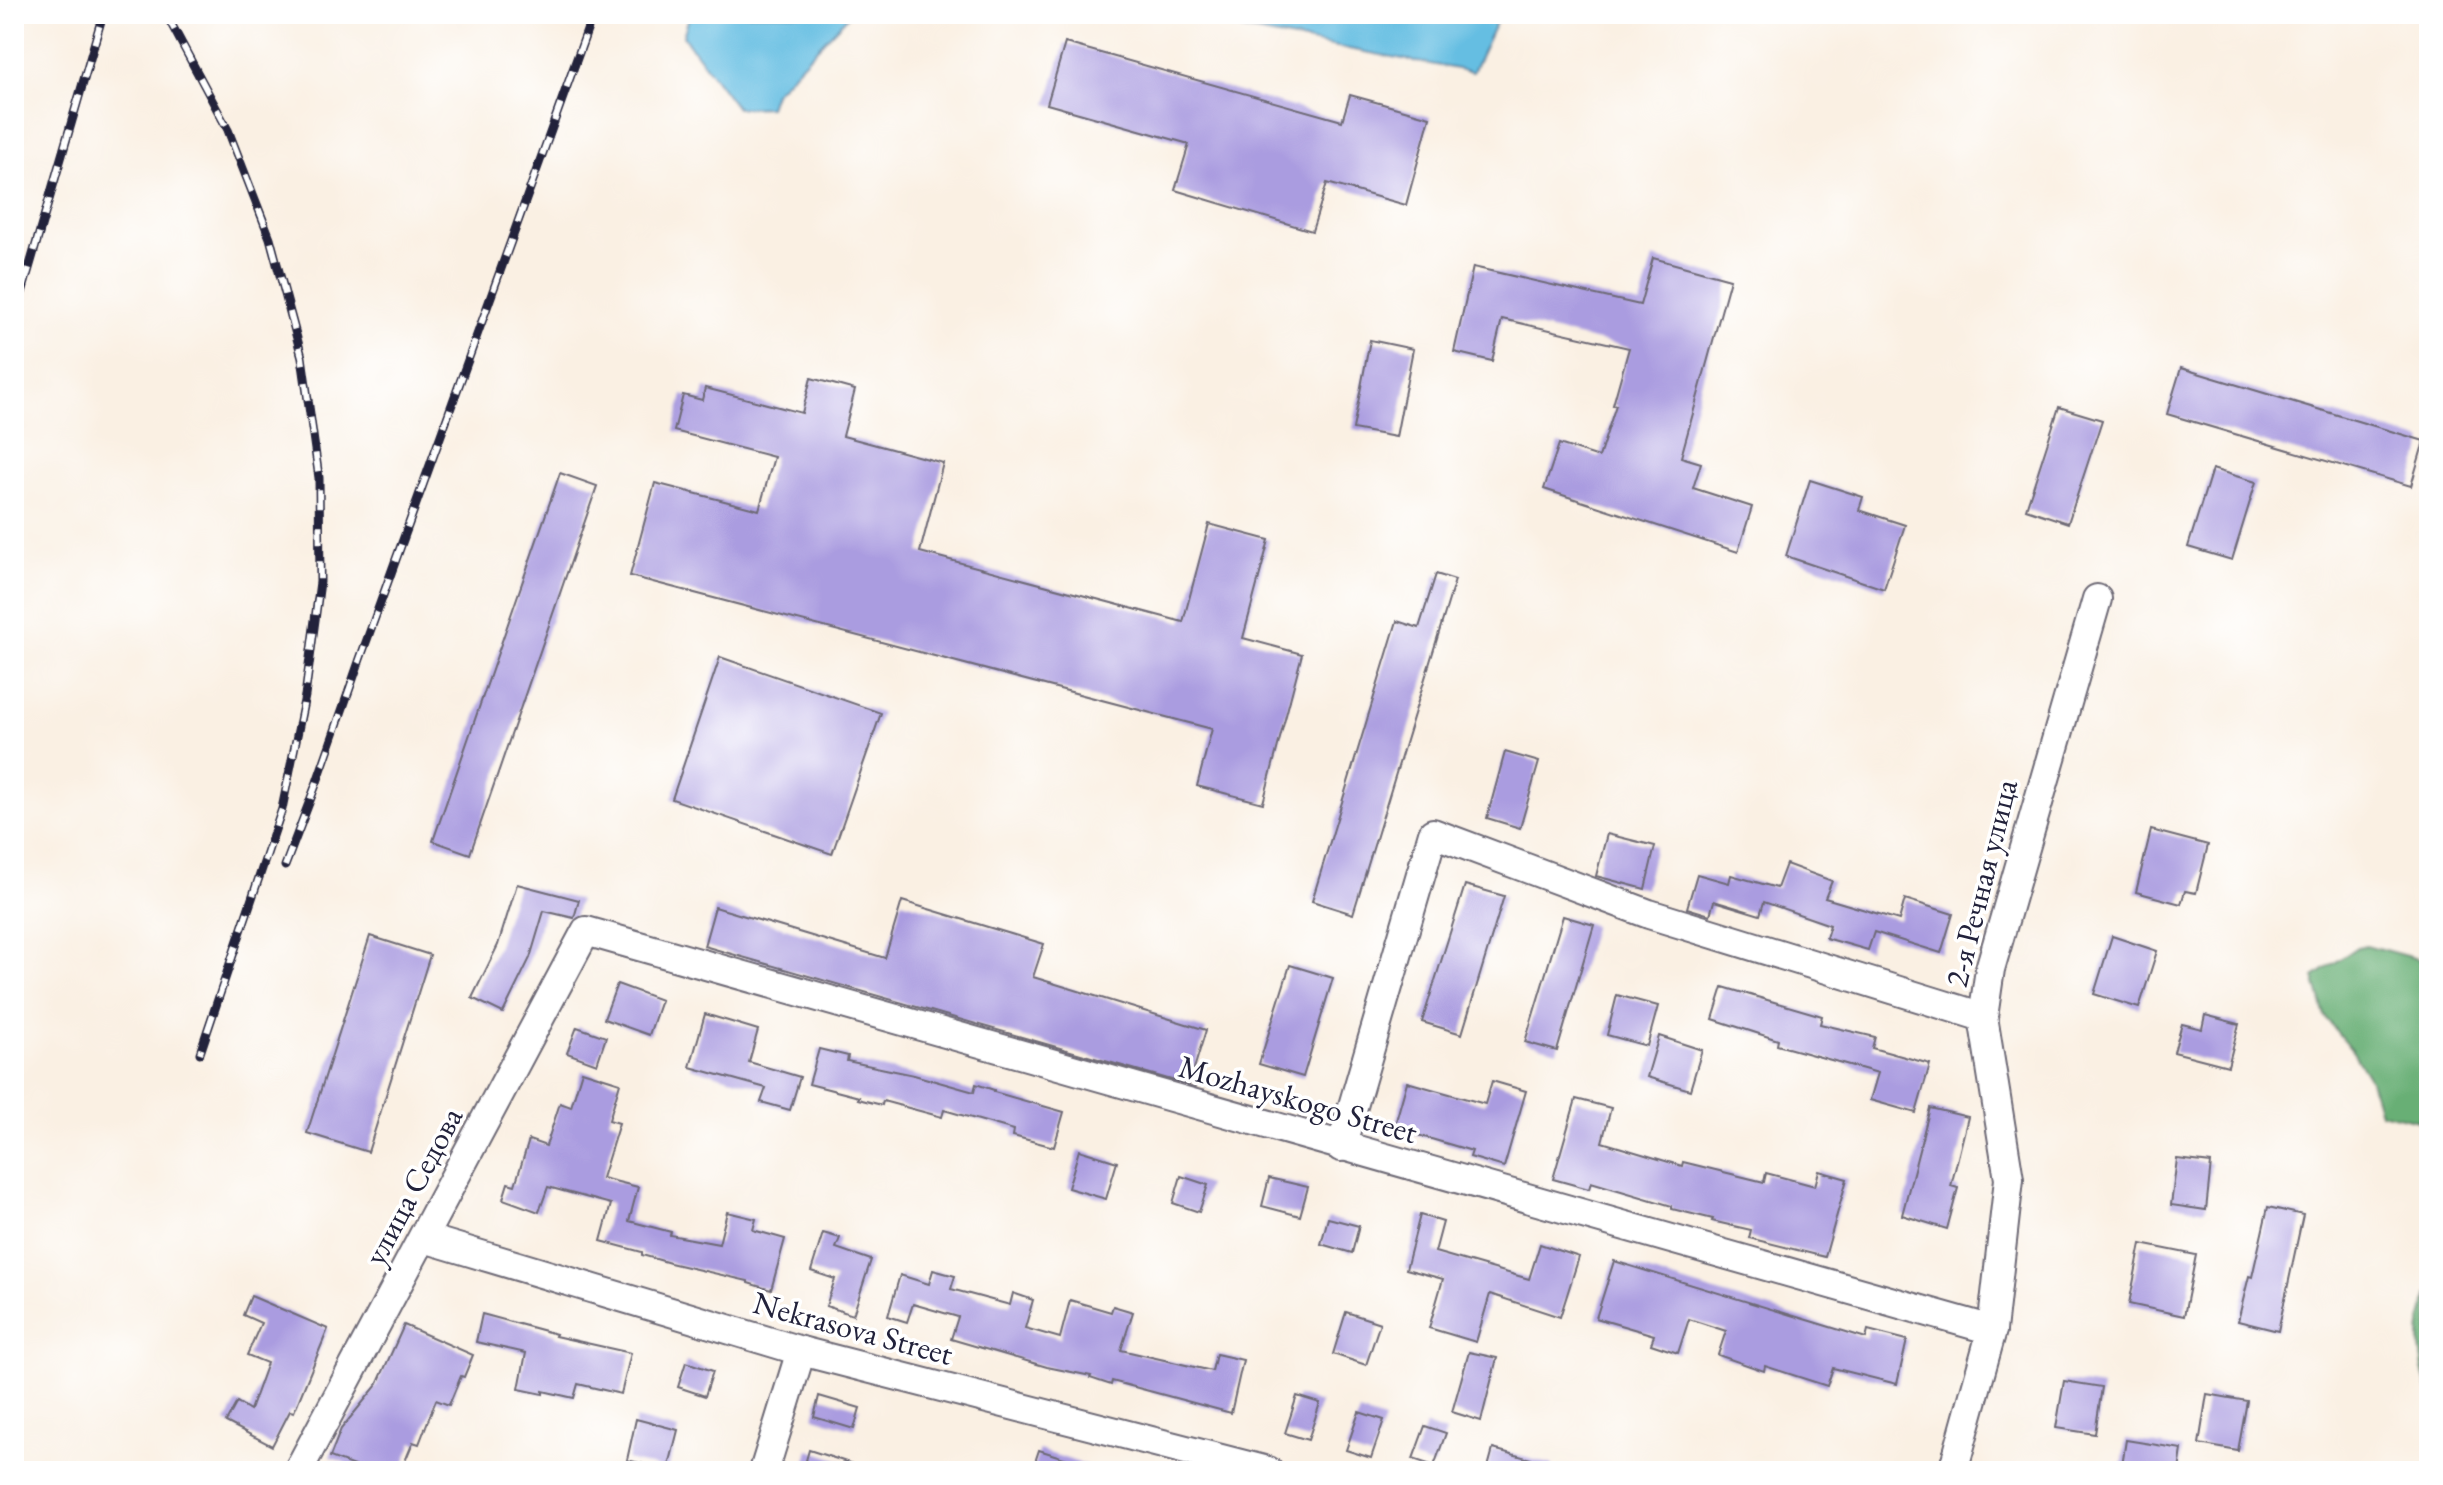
<svg xmlns="http://www.w3.org/2000/svg" width="2443" height="1485" font-family="'EB Garamond',serif">
	<style>
		.forest { fill: #68af75; stroke: #456858; stroke-width: 2 }
		.water { fill: #65bee2; stroke: #44708e; stroke-width: 2 }
		.building { fill: #aa9ce0 }
		.lines { fill: none; stroke-linecap: round; stroke-linejoin: round }
		.minor-casing { stroke: #6e6a76; stroke-width: 32 }
		.minor { stroke: #fff; stroke-width: 28 }
		.rail-casing { stroke: #22223b; stroke-width: 9 }
		.rail { stroke: #fff; stroke-width: 6; stroke-dasharray: 18; stroke-linecap: butt }
		.labels { text-anchor: middle; dominant-baseline: central; stroke-width: 7; stroke-linejoin: round; paint-order: stroke }
		.street-label { font-size: 32px; fill: #22223b; stroke: #fff }
	</style>
	<rect width="100%" height="100%" fill="#fff"/>
	<filter id="ink" filterUnits="userSpaceOnUse"><feTurbulence type="fractalNoise" baseFrequency=".0125" numOctaves="2"/><feDisplacementMap in="SourceGraphic" scale="16" xChannelSelector="R" yChannelSelector="G"/><feConvolveMatrix kernelMatrix="1 2 1 2 8 2 1 2 1" color-interpolation-filters="sRGB"/></filter>
	<filter id="wash" filterUnits="userSpaceOnUse"><feTurbulence type="fractalNoise" baseFrequency=".006" numOctaves="4" result="noise"/><feDisplacementMap in="SourceGraphic" scale="32" xChannelSelector="R" yChannelSelector="G"/><feGaussianBlur stdDeviation="1.8" result="paint"/><feColorMatrix in="noise" values="0 0 0 0 0 0 0 0 0 0 0 0 0 0 0 0 0 1.4 0 .05"/><feComposite in="paint" operator="in"/></filter>
	<g filter="url(#wash)">
		<rect width="100%" height="100%" fill="#faf0e3"/>
		<g class="forest">
			<path d="M2366,945L2429,962V1099L2418,1121L2380,1112L2370,1080L2353,1052L2325,1017L2314,977L2358,947Z"/>
			<path d="M2429,1293V1392C2418,1354 2416,1330 2429,1293Z"/>
		</g>
		<g class="water">
			<path d="M690,14H850L774,93L769,107L737,108L683,36Z"/>
			<path d="M1172,14H1500L1473,72L1208,23Z"/>
		</g>
		<g id="blocks">
			<g class="building">
				<path d="M1065,43L1342,121L1350,95L1430,117L1406,205L1327,183L1312,231L1175,190L1189,144L1047,104Z"/>
				<path d="M1653,258L1730,279L1681,457L1701,463L1693,488L1752,507L1738,552L1544,489L1559,444L1599,457L1616,405H1613L1629,348L1502,319L1492,361L1454,352L1473,267L1640,305Z"/>
				<path d="M1370,340L1413,349L1396,437L1353,429Z"/>
				<path d="M2181,368L2424,441L2411,486L2167,414Z"/>
				<path d="M811,378L855,390L843,436L943,463L920,552L1183,622L1209,524L1269,540L1243,638L1302,654L1263,803L1197,786L1212,729L630,576L655,483L759,510L774,457L674,431L683,395L702,400L705,388L802,413Z"/>
				<path d="M2059,407L2102,420L2068,523L2026,509Z"/>
				<path d="M2212,469L2256,482L2232,560L2188,547Z"/>
				<path d="M560,473L597,486L470,854L433,841Z"/>
				<path d="M1810,480L1863,497L1859,510L1905,525L1884,589L1786,556Z"/>
				<path d="M1436,574L1455,580L1353,914L1312,901L1397,621L1419,628Z"/>
				<path d="M720,657L881,713L832,854L672,799Z"/>
				<path d="M1505,752L1539,762L1520,828L1487,818Z"/>
				<path d="M2151,830L2208,845L2196,893L2185,891L2181,904L2136,892Z"/>
				<path d="M1607,834L1655,846L1645,889L1596,876Z"/>
				<path d="M1786,864L1832,881L1825,898L1899,920L1905,899L1953,914L1941,953L1874,932L1868,950L1826,938L1830,925L1764,902L1760,915L1714,901L1710,915L1687,908L1697,874L1729,883L1731,875L1777,888Z"/>
				<path d="M517,884L579,900L574,918L544,911L530,958L503,1013L472,998L498,945Z"/>
				<path d="M1465,885L1504,896L1462,1034L1422,1022Z"/>
				<path d="M902,901L1044,944L1033,977L1206,1030L1189,1085L704,946L715,907L885,958Z"/>
				<path d="M1563,916L1594,925L1557,1051L1525,1042Z"/>
				<path d="M370,936L430,955L368,1152L307,1133Z"/>
				<path d="M2112,936L2157,951L2139,1008L2094,994Z"/>
				<path d="M1290,965L1333,978L1303,1077L1259,1064Z"/>
				<path d="M617,984L661,1000L649,1035L604,1019Z"/>
				<path d="M1723,987L1822,1016L1820,1024L1875,1037L1872,1048L1930,1064L1916,1113L1870,1100L1878,1073L1777,1045L1778,1040L1713,1019Z"/>
				<path d="M1617,995L1658,1006L1647,1046L1607,1035Z"/>
				<path d="M705,1014L758,1030L749,1062L800,1077L790,1110L761,1102L766,1088L690,1067Z"/>
				<path d="M2205,1015L2239,1024L2228,1066L2174,1052L2182,1024L2202,1029Z"/>
				<path d="M577,1027L606,1037L597,1064L567,1053Z"/>
				<path d="M1659,1036L1702,1050L1690,1090L1647,1077Z"/>
				<path d="M819,1049L848,1056L847,1061L914,1075L974,1092L976,1084L994,1090V1092L1064,1112L1054,1147L1013,1136L1014,1130L944,1110L942,1117L883,1101L882,1105L858,1099L859,1097L809,1084Z"/>
				<path d="M582,1071L620,1083L609,1120L619,1123L602,1178L638,1187L629,1221L671,1232L670,1235L719,1244L727,1212L756,1219L753,1230L785,1239L771,1290L748,1283V1281L670,1263L642,1255V1252L601,1241L611,1204L548,1187L539,1212L503,1199L508,1183L515,1185L529,1140L546,1146L560,1103L571,1107Z"/>
				<path d="M1492,1081L1526,1091L1504,1167L1470,1157L1472,1151L1394,1128L1407,1082L1485,1104Z"/>
				<path d="M1576,1099L1611,1108L1602,1142L1682,1166L1683,1162L1764,1182L1766,1173L1815,1186L1819,1171L1847,1179L1825,1257L1749,1238L1751,1230L1712,1221L1713,1219L1672,1209V1206L1591,1182L1589,1189L1553,1179Z"/>
				<path d="M1930,1108L1968,1117L1951,1186L1958,1188L1947,1229L1902,1215Z"/>
				<path d="M1079,1150L1117,1162L1106,1199L1068,1188Z"/>
				<path d="M2177,1159L2211,1163L2206,1210L2171,1205Z"/>
				<path d="M1181,1176L1208,1185L1199,1212L1173,1203Z"/>
				<path d="M1269,1178L1308,1187L1300,1216L1262,1206Z"/>
				<path d="M2268,1207L2303,1215L2278,1331L2238,1321L2249,1276L2252,1277Z"/>
				<path d="M1420,1215L1443,1222L1435,1252L1529,1279L1540,1244L1579,1257L1560,1317L1490,1294L1476,1342L1429,1328L1443,1279L1406,1269Z"/>
				<path d="M1328,1218L1359,1226L1352,1253L1321,1244Z"/>
				<path d="M823,1233L840,1238L836,1248L871,1260L853,1315L826,1306L835,1279L811,1271Z"/>
				<path d="M2141,1244L2196,1255L2184,1316L2129,1304Z"/>
				<path d="M1614,1261L1866,1338L1868,1330L1907,1340L1897,1384L1833,1368L1827,1386L1765,1366L1764,1371L1718,1355L1726,1331L1689,1319L1678,1353L1651,1344L1654,1335L1596,1318Z"/>
				<path d="M933,1270L955,1276L951,1289L1010,1305L1013,1293L1033,1300L1025,1328L1060,1338L1070,1300L1111,1312L1113,1306L1133,1312L1121,1350L1212,1371L1216,1354L1243,1360L1231,1413L1112,1381L1111,1385L1090,1378L1091,1376L1047,1367L951,1339L958,1317L913,1304L907,1322L888,1316L900,1275L929,1284Z"/>
				<path d="M251,1296L328,1329L294,1412L290,1411L272,1446L226,1422L237,1402L250,1410L267,1363L247,1355L261,1323L243,1315Z"/>
				<path d="M1346,1312L1380,1323L1366,1365L1333,1354Z"/>
				<path d="M482,1314L556,1334L555,1336L631,1353L621,1394L578,1384L574,1398L543,1391V1394L519,1389L526,1353L476,1342Z"/>
				<path d="M404,1325L473,1355L464,1377L461,1376L449,1405L436,1400L419,1444L413,1442L401,1471H367L330,1457L341,1429L377,1385Z"/>
				<path d="M1469,1352L1497,1358L1481,1421L1452,1412Z"/>
				<path d="M686,1362L713,1371L705,1396L678,1387Z"/>
				<path d="M2064,1381L2102,1387L2095,1434L2056,1428Z"/>
				<path d="M2207,1394L2247,1401L2238,1451L2199,1444Z"/>
				<path d="M819,1396L860,1408L854,1429L814,1417Z"/>
				<path d="M1297,1396L1320,1403L1308,1440L1285,1433Z"/>
				<path d="M1359,1412L1384,1420L1371,1458L1346,1450Z"/>
				<path d="M636,1419L678,1430L668,1470L627,1460Z"/>
				<path d="M1425,1426L1446,1433L1434,1466L1413,1459Z"/>
				<path d="M2126,1440L2182,1449L2179,1471H2121Z"/>
				<path d="M1493,1449L1553,1465L1552,1471H1487Z"/>
				<path d="M809,1450L862,1467L861,1471H803Z"/>
				<path d="M1039,1450L1092,1467L1091,1471H1032Z"/>
			</g>
		</g>
	</g>
	<g filter="url(#ink)">
		<use href="#blocks" fill-opacity="0" stroke="#6e6a76" stroke-width="2"/>
		<g class="lines">
			<defs>
				<g id="minor">
					<path d="M1341,1147L1433,833L1649,914L1983,1017"/>
					<path d="M424,1238L801,1351L1268,1471"/>
					<path d="M298,1471L586,931L1992,1330"/>
					<path d="M764,1471L801,1351"/>
					<path d="M1953,1471L1992,1330L2009,1179L1983,1017L1990,969L2097,599"/>
				</g>
			</defs>
			<use href="#minor" class="minor-casing"/>
			<use href="#minor" class="minor"/>
			<defs>
				<g id="rail">
					<path d="M166,14L228,130L270,238L302,357L319,478L320,582L305,696L282,809L200,1053"/>
					<path d="M14,320L103,14"/>
					<path d="M285,866L317,782L360,659L593,14"/>
				</g>
			</defs>
			<use href="#rail" class="rail-casing"/>
			<use href="#rail" class="rail"/>
		</g>
	</g>
	<g class="labels">
		<g class="street-label">
			<text transform="translate(1981 883) rotate(-76)">2-я Речная улица</text>
			<text transform="translate(1298 1099) rotate(16)">Mozhayskogo Street</text>
			<text transform="translate(413 1186) rotate(-62)">улица Седова</text>
			<text transform="translate(853 1328) rotate(15)">Nekrasova Street</text>
		</g>
	</g>
	<rect width="2443" height="1485" fill="none" stroke="#fff" stroke-width="48"/>
</svg>
